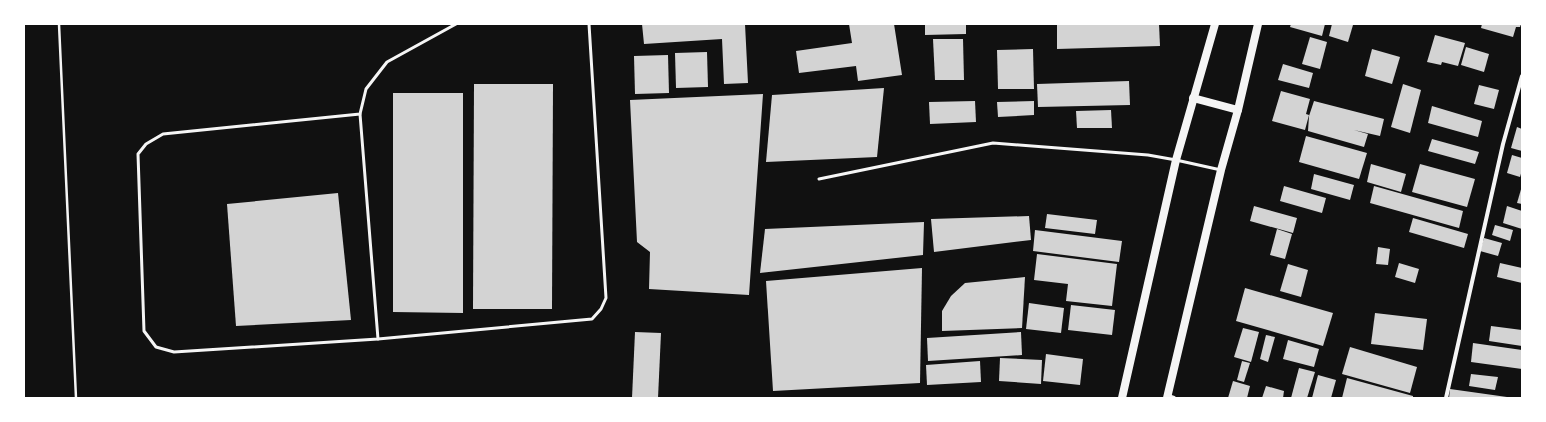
<svg xmlns="http://www.w3.org/2000/svg" width="1546" height="422" font-family="'Exo 2',sans-serif">
	<style>
		.building { fill: #d3d3d3 }
		.lines { fill: none; stroke-linecap: round; stroke-linejoin: round }
		.path { stroke: #f5f5f5; stroke-width: 2.5 }
		.service { stroke: #f5f5f5; stroke-width: 3 }
		.minor { stroke: #f5f5f5; stroke-width: 4 }
		.secondary { stroke: #f5f5f5; stroke-width: 8 }
	</style>
	<rect width="100%" height="100%" fill="#111"/>
	<g class="building">
		<path d="M642,24H745L748,83L724,84L722,39L644,44Z"/>
		<path d="M849,24H894L902,75L858,81L856,66L799,73L796,51L852,43Z"/>
		<path d="M925,24H966V34L925,35Z"/>
		<path d="M1057,24H1159L1160,46L1057,49Z"/>
		<path d="M1291,24H1325L1322,36L1290,27Z"/>
		<path d="M1332,24L1353,25L1348,42L1329,36Z"/>
		<path d="M1482,24H1521L1520,27H1516L1513,37L1481,28Z"/>
		<path d="M1435,35L1465,43L1458,66L1442,62L1441,65L1427,62Z"/>
		<path d="M1310,37L1327,42L1320,69L1302,64Z"/>
		<path d="M933,39H963L964,80H935Z"/>
		<path d="M1466,47L1489,54L1484,72L1461,65Z"/>
		<path d="M1033,49L1034,89H998L997,50Z"/>
		<path d="M1372,49L1400,57L1392,84L1365,76Z"/>
		<path d="M707,52L708,87L676,88L675,53Z"/>
		<path d="M668,55L669,93L635,94L634,56Z"/>
		<path d="M1283,64L1313,73L1309,88L1278,80Z"/>
		<path d="M1129,81L1130,105L1038,107L1037,84Z"/>
		<path d="M474,84H553L552,309H473Z"/>
		<path d="M1403,84L1421,90L1410,133L1391,127Z"/>
		<path d="M1479,85L1499,90L1494,109L1474,104Z"/>
		<path d="M884,88L877,157L766,162L772,95Z"/>
		<path d="M1281,91L1310,99L1306,114L1309,115L1305,130L1272,121Z"/>
		<path d="M393,93H463V313L393,312Z"/>
		<path d="M763,94L749,295L649,289L650,252L637,242L630,100Z"/>
		<path d="M975,101L976,122L930,124L929,102Z"/>
		<path d="M1034,101V115L998,117L997,102Z"/>
		<path d="M1314,101L1384,119L1380,136L1354,130L1368,134L1364,147L1308,131L1309,116Z"/>
		<path d="M1432,106L1482,121L1478,137L1428,123Z"/>
		<path d="M1111,110L1112,128H1077L1076,111Z"/>
		<path d="M1517,127L1522,129V151L1511,148Z"/>
		<path d="M1306,136L1367,153L1359,179L1299,162Z"/>
		<path d="M1432,139L1479,152L1475,164L1428,151Z"/>
		<path d="M1512,155L1522,158V170L1520,177L1507,173Z"/>
		<path d="M1371,164L1406,174L1401,192L1367,182Z"/>
		<path d="M1420,164L1475,179L1467,207L1412,192Z"/>
		<path d="M1314,174L1354,185L1350,200L1311,189Z"/>
		<path d="M1284,186L1326,198L1322,213L1280,201Z"/>
		<path d="M1374,186L1463,211L1459,228L1370,203Z"/>
		<path d="M1522,186V204L1517,203Z"/>
		<path d="M338,193L351,320L236,326L227,204Z"/>
		<path d="M1254,206L1297,218L1293,233L1250,221Z"/>
		<path d="M1507,206L1522,211V229L1503,223Z"/>
		<path d="M1047,214L1097,220L1095,234L1045,228Z"/>
		<path d="M1029,216L1031,240L934,252L931,219Z"/>
		<path d="M1413,218L1468,234L1464,248L1409,232Z"/>
		<path d="M924,222L923,255L760,273L765,229Z"/>
		<path d="M1495,225L1513,230L1510,241L1492,235Z"/>
		<path d="M1277,229L1292,234L1285,259L1270,255Z"/>
		<path d="M1035,230L1122,241L1119,262L1033,251Z"/>
		<path d="M1484,238L1502,243L1498,256L1480,251Z"/>
		<path d="M1378,247L1390,249L1388,265L1376,264Z"/>
		<path d="M1037,254L1117,264L1112,306L1066,301L1068,284L1034,280Z"/>
		<path d="M1399,263L1419,269L1415,283L1395,277Z"/>
		<path d="M1500,263L1522,268V283L1497,277Z"/>
		<path d="M1288,264L1308,270L1301,297L1280,291Z"/>
		<path d="M922,268L920,383L773,391L766,281Z"/>
		<path d="M1025,277L1022,328L942,331V311L951,296L965,283Z"/>
		<path d="M1245,288L1333,313L1323,346L1236,321Z"/>
		<path d="M1029,303L1064,308L1061,333L1026,329Z"/>
		<path d="M1071,305L1115,310L1112,335L1068,330Z"/>
		<path d="M1375,313L1427,319L1423,350L1371,344Z"/>
		<path d="M1491,326L1522,330V346L1489,341Z"/>
		<path d="M1243,328L1259,332L1251,362L1234,357Z"/>
		<path d="M635,332L661,333L658,398H632Z"/>
		<path d="M1021,332L1022,355L928,361L927,338Z"/>
		<path d="M1266,335L1275,337L1268,362L1260,359Z"/>
		<path d="M1288,340L1319,349L1314,367L1283,359Z"/>
		<path d="M1473,343L1522,350V369L1471,362Z"/>
		<path d="M1350,347L1417,367L1410,393L1342,374Z"/>
		<path d="M1046,354L1083,359L1080,385L1043,381Z"/>
		<path d="M1000,358L1042,360L1041,384L999,381Z"/>
		<path d="M980,361L981,382L927,385L926,365Z"/>
		<path d="M1242,361L1250,363L1244,382L1237,380Z"/>
		<path d="M1299,368L1315,372L1307,398H1291Z"/>
		<path d="M1471,374L1498,377L1495,390L1469,386Z"/>
		<path d="M1318,375L1336,380L1331,398H1312Z"/>
		<path d="M1347,378L1413,396V398H1342Z"/>
		<path d="M1233,381L1250,386L1247,398H1228Z"/>
		<path d="M1266,386L1284,391L1283,398H1262Z"/>
		<path d="M1450,389L1507,397V398H1449Z"/>
	</g>
	<g class="lines">
		<path class="path" d="M59,24L76,398"/>
		<g class="service">
			<path d="M456,24L387,62L366,89L360,114L163,134L146,144L138,154L144,331L156,347L174,352L378,339L592,319L601,309L606,298L589,24"/>
			<path d="M360,114L378,339"/>
			<path d="M819,179L993,143L1148,155L1176,160L1221,170"/>
		</g>
		<g class="minor">
			<path d="M1168,396L1174,398"/>
			<path d="M1446,398L1503,144L1522,76"/>
		</g>
		<g class="secondary">
			<path d="M1193,98L1238,110"/>
			<path d="M1122,398L1176,160L1215,24"/>
			<path d="M1167,398L1221,170L1238,110L1258,24"/>
		</g>
	</g>
	<rect width="1546" height="422" fill="none" stroke="#ffffff" stroke-width="50"/>
</svg>
